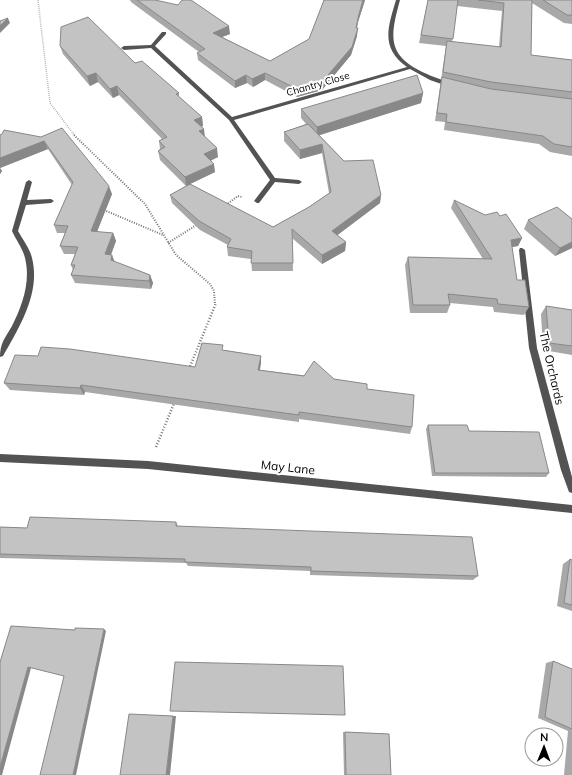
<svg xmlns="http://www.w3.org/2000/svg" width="572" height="775" font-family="Mulish,sans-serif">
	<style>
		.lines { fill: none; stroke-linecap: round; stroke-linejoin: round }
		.path-far2 { stroke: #757575; stroke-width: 1.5; stroke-dasharray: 0.5 1.5; stroke-linecap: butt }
		.path-far1 { stroke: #757575; stroke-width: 2; stroke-dasharray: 1 1.5; stroke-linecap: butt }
		.path { stroke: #757575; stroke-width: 2.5; stroke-dasharray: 1 2; stroke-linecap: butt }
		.minor { fill: #535353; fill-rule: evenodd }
		.tertiary { fill: #535353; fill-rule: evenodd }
		.wall { fill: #a8a8a8; fill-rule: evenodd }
		.shaded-wall { fill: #888 }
		.building { fill: #c3c3c3; stroke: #888 }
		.labels { text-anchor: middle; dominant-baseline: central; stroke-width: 4; stroke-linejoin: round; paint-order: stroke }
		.far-street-label { font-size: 10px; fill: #000; stroke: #fff }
		.street-label { font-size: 12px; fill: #000; stroke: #fff }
	</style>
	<rect width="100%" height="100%" fill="#fff"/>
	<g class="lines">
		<path class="path-far2" d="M38,0L50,103L75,136"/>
		<g class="path-far1">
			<path d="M74,135L145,204L176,255L210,284L214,291L215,304"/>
			<path d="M226,205L238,196L242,197"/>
			<path d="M104,210L163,235"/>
			<path d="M168,243L198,224"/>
		</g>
		<g class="path">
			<path d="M189,369L216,303"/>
			<path d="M156,447L175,401"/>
		</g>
		<g class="minor">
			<path d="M396,0H400C390,37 386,56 427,74C435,78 446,80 453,85L450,87L430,80L410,69L234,120L275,178L299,180L302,182L299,184L275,182L259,203H257L254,201L270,180L229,120L151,48L124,50L121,48L124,46L151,45L162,32H166V34L155,46L232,117L407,67C380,48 388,27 396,0Z"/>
			<path d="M29,180L32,182L27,200L51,199L54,201L51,203L26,205L18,231C23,240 30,249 32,258C41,293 19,328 3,356L0,357C0,343 5,338 12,326C22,306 31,282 25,258C23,249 16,240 12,231L26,182Z"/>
			<path d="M520,248H522L525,250L537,348L572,477V493L569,492L561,470L529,348L519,250Z"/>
		</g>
		<path class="tertiary" d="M0,454L148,461L572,505V513L148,469L0,462Z"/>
	</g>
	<g class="wall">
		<path d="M130,0H155L230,34L222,37L270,61L309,39L324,0H365L358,22L357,28V36L351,55L322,90L297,97L265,80L253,87L247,83L235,88L198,60L197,53L199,52L131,2Z"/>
		<path d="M428,0H572V24L564,23L532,3L531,55L572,60V156L550,152L539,144L444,130L445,122L435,121L446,46L419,43ZM457,6L502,11L499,47L452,42Z"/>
		<path d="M60,46L135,63L179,93V97L202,117L203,126H201L205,137L218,157L211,160L215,172L190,184L273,227L309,207L329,193L322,153L300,159L284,141V132L306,124L301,118V109L423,93L421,103L319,135L344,161L381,195L380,203L337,235L346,242L345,251L322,264L292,238L293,271H252L251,259L228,256L227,247L228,245L200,230L172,203L170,195L186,186L160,160L158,151L160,149L159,141L162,139L119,95L113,98L98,82L90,86L63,54Z"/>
		<path d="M0,135L41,137L112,194L97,232L113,233L116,241L111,255L115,262L150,275L153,283L151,289L75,283L71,275L73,270L71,265L75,254H64L60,246L65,233H57L54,225L72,185L48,149L0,168L2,171L0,174Z"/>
		<path d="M454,200L485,215L500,216L522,238L518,246L512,247L517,280L529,307L524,315L494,312L493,307L450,303V305L447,313H410L405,265L408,257L483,259L451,208Z"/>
		<path d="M572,219V248L555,256L524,229L528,220Z"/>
		<path d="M546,306L572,310V355L543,350L541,314Z"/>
		<path d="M224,350L261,356V363L260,370L334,379L367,389L412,427L410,434L299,419V422L85,392L84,395L10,390L4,383L195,367Z"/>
		<path d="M428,425L469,431L549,473L546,477L432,476L426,429Z"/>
		<path d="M176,522L178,526L478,576L473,580L310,575V571L188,566L186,563L0,558V527L27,528Z"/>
		<path d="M570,559L572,560V611L557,606L563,564Z"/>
		<path d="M553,661L572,669V775H564L568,731L538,718L546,663Z"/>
		<path d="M343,732L389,734L391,775H344Z"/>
	</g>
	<g class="shaded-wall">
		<path d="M363,0H365L358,22L355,36L356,28L359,14Z"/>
		<path d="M8,18L10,23L0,33V26Z"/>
		<path d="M229,26L230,34L214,40L213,33Z"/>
		<path d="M358,28L357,36L351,55L322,90L297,97V89Z"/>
		<path d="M96,73L98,82L90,86L87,76Z"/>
		<path d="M265,73V80L253,87L252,79Z"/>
		<path d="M246,75L247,83L235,88V81Z"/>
		<path d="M117,86L119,95L113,98L110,89Z"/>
		<path d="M423,93L421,103L317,136V127Z"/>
		<path d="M202,117L203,126L196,129L194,120Z"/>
		<path d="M204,129L205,138L199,131Z"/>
		<path d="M44,141L48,149L0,168L2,171L0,174V158Z"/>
		<path d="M322,144V153L300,159V150Z"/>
		<path d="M217,148L218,157L206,163L204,154Z"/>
		<path d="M214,164L215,172L186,186L185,177Z"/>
		<path d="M109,186L112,194L94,239L91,231Z"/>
		<path d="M381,195L380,203L331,240L332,231Z"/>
		<path d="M113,233L116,241L108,262L105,254Z"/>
		<path d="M522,238L518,246L507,248L511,240Z"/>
		<path d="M346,242L345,251L322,264V255Z"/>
		<path d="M572,242V248L555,256L560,248Z"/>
		<path d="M112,255L115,263L111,260Z"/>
		<path d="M150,275L153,283L151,289L149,281Z"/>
		<path d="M261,356V363L258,377V370Z"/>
		<path d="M81,385L85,392L84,395L80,388Z"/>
		<path d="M104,629L106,631L76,775H73Z"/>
		<path d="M28,667L31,668L2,775H0V767Z"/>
		<path d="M173,716H176L170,775H166Z"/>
	</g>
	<g class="building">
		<path d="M137,0H155L178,5L182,0H191L229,26L213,33L270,61L309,39L324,0H363L359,14L356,28H358L352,47L322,82L297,89L265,73L252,79L246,75L235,81L197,53L205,49Z"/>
		<path d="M428,0H458L453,39L421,35Z"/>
		<path d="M478,0H532L531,55L572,60V92L491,82L443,72L447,41L501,47L504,3Z"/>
		<path d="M543,0H572V15H567Z"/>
		<path d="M88,17L135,63L142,61L179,93L176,94L202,117L194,120L204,129L199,131L217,148L204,154L214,164L185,177L158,151L165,147L159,141L167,137L117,86L110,89L96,73L87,76L60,46L61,27Z"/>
		<path d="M8,18L0,26V21Z"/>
		<path d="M417,75L423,93L317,127L301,109Z"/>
		<path d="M442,77L491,89L572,99V147L554,144L543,136L446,122L447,114L437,113Z"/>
		<path d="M308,124L344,161L373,160L381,195L332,231L346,242L322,255L292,229L293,263H251L252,251L227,247L231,239L199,221L170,195L190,184L273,227L309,207L331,192L322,144L300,150L284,132Z"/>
		<path d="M62,128L109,186L91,231L113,233L105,254L112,255L111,260L150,275L149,281L71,275L75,265H71L78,247L60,246L68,226L54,225L73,182L44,141L0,158V135L2,134L4,130L41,137Z"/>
		<path d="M454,200L485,215L497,212L500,216L506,214L522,238L511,240L517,280H525L529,307L498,304L497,299L448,294L450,305H413L408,257L492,259Z"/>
		<path d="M557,207L572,219V242L560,248L528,220Z"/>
		<path d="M546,306L572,310V346L549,343Z"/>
		<path d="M202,343L223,345L222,350L261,356L258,370L304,376L314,361L334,379L367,384V389L414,395L412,427L299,412V415L81,385L80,388L4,383L15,355L38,356L41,347L70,349L195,367Z"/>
		<path d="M428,425H467L469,431L539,432L549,473H435Z"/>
		<path d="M30,517L176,522V526L472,537L478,576L311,571V567L185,562V559L0,554V527L27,528Z"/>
		<path d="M570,559L572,560V605L564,603Z"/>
		<path d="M11,626L75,630V628L104,629L73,775H40L64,676L28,667L0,767V662Z"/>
		<path d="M553,661L572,669V729L545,717Z"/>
		<path d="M175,662L343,666L345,715L170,711Z"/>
		<path d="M129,714L173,716L166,775H120Z"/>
		<path d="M345,732L389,734L391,775H346Z"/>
	</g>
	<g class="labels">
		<g class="far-street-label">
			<text transform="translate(318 84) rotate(-16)">Chantry Close</text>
		</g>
		<g class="street-label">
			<text transform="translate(552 368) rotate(77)">The Orchards</text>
			<text transform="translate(288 467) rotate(6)">May Lane</text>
		</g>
	</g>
	<g transform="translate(544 747) rotate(1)"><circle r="19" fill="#ffffff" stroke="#999999"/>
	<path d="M0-3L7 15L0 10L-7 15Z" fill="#000000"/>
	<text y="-6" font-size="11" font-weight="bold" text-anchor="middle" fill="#000000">N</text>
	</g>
</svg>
